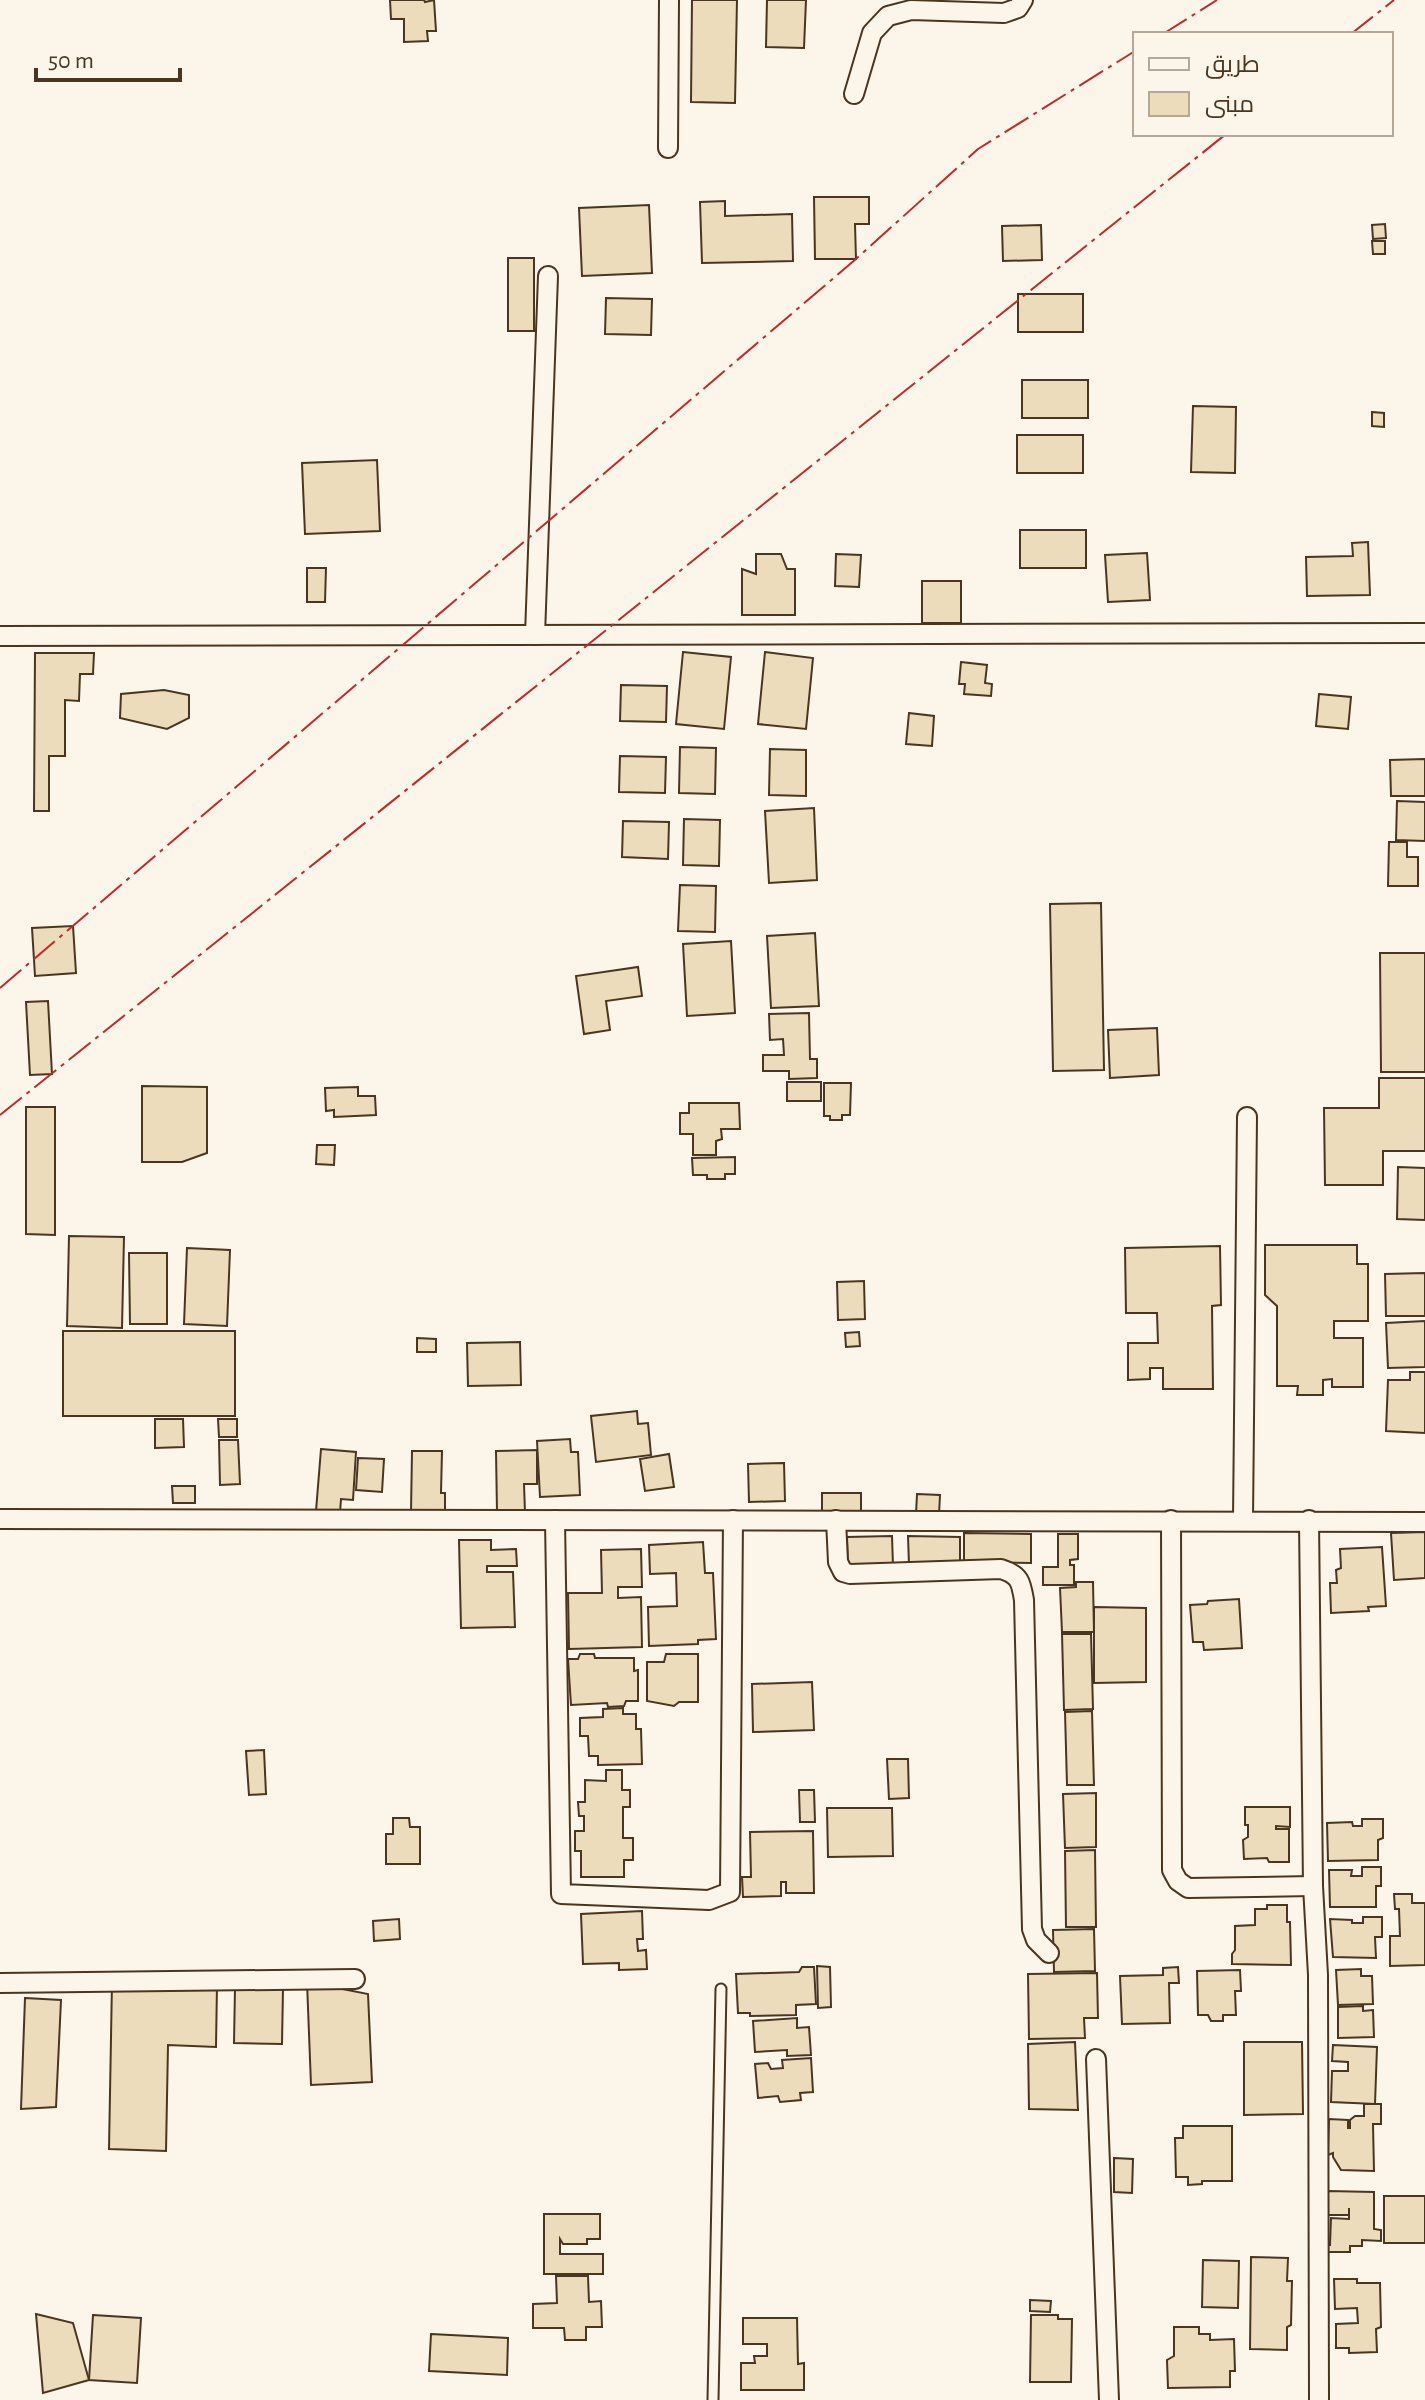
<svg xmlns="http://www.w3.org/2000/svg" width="1425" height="2400" font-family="'Alegreya Sans',Cairo,sans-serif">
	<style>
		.building { fill: #ecdcbc; stroke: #4a3520; stroke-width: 2 }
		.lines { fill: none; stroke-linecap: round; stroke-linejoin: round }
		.lane-casing { stroke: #4a3520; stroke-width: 13 }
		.street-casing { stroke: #4a3520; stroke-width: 22 }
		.lane { stroke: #fbf6e9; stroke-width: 9 }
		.street { stroke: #fbf6e9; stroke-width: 18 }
		.power { stroke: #c62828; stroke-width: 2; stroke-dasharray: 28 6 4 6; stroke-linecap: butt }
	</style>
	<rect width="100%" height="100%" fill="#fbf6e9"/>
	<g class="building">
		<path d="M390,0H424L425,2L434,0L436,31H427L428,41L404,42V19H391Z"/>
		<path d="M692,0H737L735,103L691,102Z"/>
		<path d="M767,0H806L804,48L766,47Z"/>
		<path d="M814,197H869V224H855L856,259H815Z"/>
		<path d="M725,201V216L792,214L793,261L702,263L700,202Z"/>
		<path d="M649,205L652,273L582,276L579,208Z"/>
		<path d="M1385,224L1386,238L1373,239L1372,225Z"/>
		<path d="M1041,225L1042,260L1003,261L1002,226Z"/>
		<path d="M1372,241H1385V254H1373Z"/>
		<rect x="508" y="258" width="26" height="73"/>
		<rect x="1018" y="294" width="65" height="38"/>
		<path d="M606,298L652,299L651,335L605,334Z"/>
		<rect x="1022" y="380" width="66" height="38"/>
		<path d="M1193,406L1236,407L1235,473L1191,472Z"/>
		<path d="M1372,412L1384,413V427L1372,426Z"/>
		<rect x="1017" y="435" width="66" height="38"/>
		<path d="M377,460L380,531L305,534L302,463Z"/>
		<rect x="1020" y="530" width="66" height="38"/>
		<path d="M1368,542L1370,595L1307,596L1306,557L1353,556L1352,543Z"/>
		<path d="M1147,553L1150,600L1108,602L1105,555Z"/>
		<path d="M756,554H781L787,569H795V615H742V569L756,574Z"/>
		<path d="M836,554L861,555L859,587L835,586Z"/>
		<path d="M307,568H326L325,602H307Z"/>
		<rect x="922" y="581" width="39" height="42"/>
		<path d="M683,652L731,657L724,729L676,724Z"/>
		<path d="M765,652L813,658L806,729L758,724Z"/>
		<path d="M35,653H94L93,674H80L79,701L65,700V756H49V811H34Z"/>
		<path d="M961,662L987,665L985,683L992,684L991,696L964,694L965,684H959Z"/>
		<path d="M621,685L667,686L666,722L620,721Z"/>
		<path d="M164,690L189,695V718L167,729L120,718L121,694Z"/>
		<path d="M1319,694L1351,697L1348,729L1316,726Z"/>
		<path d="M909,713L934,716L932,746L906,744Z"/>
		<path d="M680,747L716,748L715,794L679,793Z"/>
		<path d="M770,749L806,750V796L769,795Z"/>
		<path d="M620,756L666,757L665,793L619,792Z"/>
		<path d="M1425,759V796H1391L1390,760Z"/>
		<path d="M1397,801L1425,802V841L1396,840Z"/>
		<path d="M814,808L817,880L769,883L765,811Z"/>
		<path d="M684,819L720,820L719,866L683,865Z"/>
		<path d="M623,821L669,822L668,859L622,857Z"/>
		<path d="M1389,842H1407V857H1418V886H1388Z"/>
		<path d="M680,885L716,886L715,932L678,931Z"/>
		<path d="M1101,903L1104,1070L1053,1071L1050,904Z"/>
		<path d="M73,926L76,973L35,976L32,928Z"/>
		<path d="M815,933L819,1006L771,1008L767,936Z"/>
		<path d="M731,941L735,1013L687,1016L683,944Z"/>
		<path d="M1380,953H1425V1072H1381Z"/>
		<path d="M638,967L642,996L606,1001L610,1030L584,1034L576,976Z"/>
		<path d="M48,1001L52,1074L30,1075L26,1002Z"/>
		<path d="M809,1013L810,1059H817V1078L789,1079V1071H763V1055H784L783,1039L770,1040L769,1014Z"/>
		<path d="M1157,1028L1159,1075L1110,1078L1108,1030Z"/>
		<path d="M1379,1078H1425V1151H1383V1185H1325L1324,1108H1379Z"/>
		<rect x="787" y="1082" width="34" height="19"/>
		<path d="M824,1083H851L850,1115H842V1120H830V1116H824Z"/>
		<path d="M142,1086L207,1087V1153L182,1162H142Z"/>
		<path d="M358,1087V1096H375L376,1115L334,1117V1110L326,1111L325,1088Z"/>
		<path d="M689,1103H739L740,1129H721L722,1139L716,1141V1155H693V1134H680V1113H689Z"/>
		<path d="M26,1107H55V1235L26,1234Z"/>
		<path d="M317,1145H335L334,1165L316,1164Z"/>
		<path d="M735,1157V1174H725V1179H707V1175H693L692,1158Z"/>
		<path d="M1398,1167L1425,1168V1220L1397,1219Z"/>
		<path d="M69,1236L124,1237L122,1328L67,1326Z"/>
		<path d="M1265,1245H1357V1264H1368V1321H1334V1338H1363V1387H1332V1379L1323,1380V1395H1297L1298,1386H1277V1306L1265,1295Z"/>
		<path d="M1220,1246L1221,1305L1212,1306L1213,1389H1163V1368H1150V1379L1128,1380V1343H1158L1157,1313H1126L1125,1248Z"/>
		<path d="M187,1248L230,1250L227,1326L184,1324Z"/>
		<path d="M129,1253H167V1324H130Z"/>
		<path d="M1425,1273V1316H1386L1385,1274Z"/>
		<path d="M864,1281L865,1319L838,1320L837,1282Z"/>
		<path d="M1425,1321V1367L1388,1368L1386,1323Z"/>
		<rect x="63" y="1331" width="172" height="85"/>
		<path d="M859,1332L860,1346L846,1347L845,1333Z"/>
		<path d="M417,1338L436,1339V1352H417Z"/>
		<path d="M520,1342L521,1385L468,1386L467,1343Z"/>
		<path d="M1410,1372H1425V1433L1386,1431L1388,1380H1410Z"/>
		<path d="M637,1411L638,1424L648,1423L651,1455L596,1462L591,1416Z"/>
		<path d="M155,1419H183L184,1447L155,1448Z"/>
		<path d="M218,1419H237V1437H219Z"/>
		<path d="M570,1439L571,1452H578L580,1495L540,1497L537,1441Z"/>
		<path d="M219,1440H238L240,1484L220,1485Z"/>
		<path d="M321,1449L356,1452L353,1500L341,1499L340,1513L316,1511Z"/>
		<path d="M537,1450V1484H524L525,1512H497L496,1451Z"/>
		<path d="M412,1451H442L441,1493H445V1513L411,1512Z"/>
		<path d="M669,1454L674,1487L645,1491L640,1459Z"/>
		<path d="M358,1458L384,1459L382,1492L356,1490Z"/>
		<path d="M784,1463L785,1501L749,1502L748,1464Z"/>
		<path d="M172,1486H195V1503H173Z"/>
		<path d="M822,1493H861V1514L822,1515Z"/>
		<path d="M917,1494L940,1495L939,1515L916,1514Z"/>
		<path d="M1425,1532V1578L1394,1580L1391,1533Z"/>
		<path d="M964,1533L1031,1534V1563L964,1562Z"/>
		<path d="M1058,1534H1078V1559L1070,1560V1565H1074V1585H1043V1567H1058Z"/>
		<path d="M892,1536L893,1566L848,1567L847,1537Z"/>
		<path d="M908,1536L960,1537V1565H909Z"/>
		<path d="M459,1540H491V1550L516,1549L517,1566H487V1572H513L515,1627L461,1628Z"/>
		<path d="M703,1542L705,1573H713L716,1639L698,1640V1644L649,1646L648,1607L677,1606L676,1573L650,1574L649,1545Z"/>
		<path d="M1382,1547L1386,1606L1368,1607L1369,1611L1331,1613L1330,1583H1337L1336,1570L1341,1568L1340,1549Z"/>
		<path d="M641,1549L642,1587H618V1598L641,1597L642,1647L569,1649L568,1593H602L601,1550Z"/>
		<path d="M1076,1582H1093L1094,1632H1062L1060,1588L1076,1587Z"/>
		<path d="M1239,1599L1242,1648L1204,1650L1203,1642H1193L1190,1605L1207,1604L1208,1601Z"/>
		<path d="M1094,1607L1146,1608V1682L1094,1683Z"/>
		<path d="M1062,1634H1091L1093,1709L1064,1710Z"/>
		<path d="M580,1654H594L595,1658H634V1671L638,1670V1701H626L624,1706L608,1707L607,1703L571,1705L568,1659H578Z"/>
		<path d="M666,1654H698V1702H679L674,1706L647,1701V1662H664Z"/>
		<path d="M812,1682L814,1730L753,1732L752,1684Z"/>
		<path d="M623,1708V1714H636V1729H641L642,1764L598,1765V1756H589L588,1736H580V1718L603,1717V1709Z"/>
		<path d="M1092,1711L1094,1785H1067L1065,1712Z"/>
		<path d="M264,1750L266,1794L249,1795L246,1751Z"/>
		<path d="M887,1759H908L909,1798L889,1799Z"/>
		<path d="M606,1770H622V1790H630V1807H623V1838H633V1860H624V1877H581V1851H575V1831H584V1816H579L578,1802H585V1780L606,1781Z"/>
		<path d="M799,1790H814L815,1822H800Z"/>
		<path d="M1096,1793V1847L1065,1848L1063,1794Z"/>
		<path d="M1245,1807H1290V1827L1276,1826V1829H1289V1862H1269L1267,1858L1244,1859L1243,1840L1248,1837V1825H1245Z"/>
		<path d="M827,1808H892L893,1856L828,1857Z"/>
		<path d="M393,1818H409L410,1827H420V1864H386V1834H393Z"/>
		<path d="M1362,1819H1383V1838L1378,1840V1860L1328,1861L1327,1823L1352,1822L1353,1826H1362Z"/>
		<path d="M813,1831L814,1893H786V1882H781V1896L743,1897L742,1877H751L750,1832Z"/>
		<path d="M1095,1850L1096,1927H1066L1065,1851Z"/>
		<path d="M1362,1867H1381V1886H1376V1907H1330L1329,1870H1352L1351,1876H1362Z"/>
		<path d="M1394,1894H1412V1903H1425V1965L1390,1966V1936H1400L1399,1909H1395Z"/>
		<path d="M1267,1905H1287V1922H1290L1291,1965L1232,1964V1954L1235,1950V1926L1255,1925V1909H1267Z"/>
		<path d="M642,1911L643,1939H637L638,1951L646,1950L647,1969L619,1970V1963L583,1964L581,1914Z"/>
		<path d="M1363,1917H1382V1937H1375L1376,1958L1333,1957L1330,1919L1352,1920V1923H1363Z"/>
		<path d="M399,1919L400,1939L374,1941L373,1921Z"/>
		<path d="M1094,1929L1095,1971L1054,1972L1053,1930Z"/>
		<path d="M817,1966L830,1967L831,2007L818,2008Z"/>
		<path d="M802,1967H814L816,2004L796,2005V2015L750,2016V2013H738L736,1974L799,1972Z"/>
		<path d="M1178,1967L1179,1983H1169L1170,2023L1122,2024L1120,1976L1163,1975V1968Z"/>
		<path d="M1361,1969V1976H1372L1373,2004L1338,2005L1336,1970Z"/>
		<path d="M1240,1970L1241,1991H1235L1236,2015H1223V2021H1211L1208,2015H1198L1197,1971Z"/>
		<path d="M1097,1973L1098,2018H1084L1085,2038L1029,2039L1028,1974Z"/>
		<path d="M112,1982L217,1985L216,2047L168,2045L166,2151L109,2149Z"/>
		<path d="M307,1982L368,1994L372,2082L311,2085Z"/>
		<path d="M235,1988L283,1989L282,2044L234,2043Z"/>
		<path d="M25,1998L61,2000L56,2107L21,2109Z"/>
		<path d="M1363,2006V2011L1373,2010L1374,2037L1338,2038V2007Z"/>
		<path d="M797,2018V2028L809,2027L811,2055L787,2056V2050L755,2052L753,2021Z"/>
		<path d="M1075,2042L1078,2110L1029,2109L1028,2044Z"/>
		<path d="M1244,2042H1302L1303,2114L1244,2115Z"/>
		<path d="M1333,2045L1377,2047L1375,2104L1331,2102L1332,2071H1348V2062L1332,2061Z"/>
		<path d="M811,2058L813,2092L800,2093L801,2100L780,2102L778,2096L758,2098L755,2064L768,2063L771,2069L783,2068L782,2060Z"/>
		<path d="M1364,2104H1381V2124H1373L1374,2171L1341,2170L1333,2157V2153L1328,2155L1329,2119L1348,2120V2128H1350V2120L1355,2116H1364Z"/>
		<path d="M1183,2126H1232V2181H1202V2184L1188,2185V2177H1176L1175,2138H1183Z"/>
		<path d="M1114,2158L1133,2159L1132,2193L1114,2192Z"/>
		<path d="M1328,2191L1374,2192V2229L1381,2230V2241L1362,2240V2246H1350V2252H1326V2245H1330L1331,2218L1349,2219V2208V2215H1328Z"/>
		<rect x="1384" y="2196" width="41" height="47"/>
		<path d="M544,2214H600V2239H587V2244H563L560,2239V2254H603V2274H544Z"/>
		<path d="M1251,2257L1288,2258L1287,2281H1292L1291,2325L1287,2327V2350L1250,2349Z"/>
		<path d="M1203,2260L1239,2261L1238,2308L1202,2307Z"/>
		<path d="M556,2276H588L589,2302L601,2301L602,2327H586V2340H565L564,2328H533V2304L557,2303Z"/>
		<path d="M1334,2279H1357V2283H1380L1381,2327L1376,2329L1377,2352L1349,2353V2348H1336V2324L1358,2323L1357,2308L1335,2309Z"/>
		<path d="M1030,2300L1051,2301L1050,2312L1030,2311Z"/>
		<path d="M36,2314L73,2323L89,2380L43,2393Z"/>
		<path d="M93,2315L141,2318L137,2383L89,2380Z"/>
		<path d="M1031,2315H1058V2319H1072L1071,2382H1030Z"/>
		<path d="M743,2318H797L798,2364L804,2363V2390H741V2363H755L754,2356H767V2344H743Z"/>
		<path d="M1174,2327H1199V2334H1210V2340L1234,2339L1235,2371H1230V2387L1168,2388L1167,2360L1174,2356Z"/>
		<path d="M431,2334L508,2338L507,2375L429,2371Z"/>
	</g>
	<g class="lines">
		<defs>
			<path id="lane" d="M713,2400L721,1989"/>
			<g id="street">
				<path d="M854,94L872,33L888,16L911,10L1004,13L1018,8L1023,0"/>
				<path d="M668,148L669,0"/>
				<path d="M535,635L548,276"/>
				<path d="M0,636L1425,633"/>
				<path d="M0,1519L1425,1522"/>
				<path d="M555,1520L561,1894L709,1900L730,1892L733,1520"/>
				<path d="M836,1520L838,1562L843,1572L850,1574L1001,1569C1020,1575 1021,1582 1024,1600L1032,1929L1036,1940L1049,1953"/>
				<path d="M1171,1520L1172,1870L1178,1881L1188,1888L1313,1886"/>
				<path d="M1243,1520L1247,1117"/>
				<path d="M1309,1520L1313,1886L1318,1975L1319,2400"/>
				<path d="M0,1983L355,1979"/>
				<path d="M1096,2059L1109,2400"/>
			</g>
		</defs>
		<use href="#lane" class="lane-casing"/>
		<use href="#street" class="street-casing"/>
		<use href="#lane" class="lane"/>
		<use href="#street" class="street"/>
		<g class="power">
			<path d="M1163,34L1217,0"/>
			<path d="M1351,34L1394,0"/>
			<path d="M0,988L856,259L978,149L1135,51"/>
			<path d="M0,1115L1226,134"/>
		</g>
	</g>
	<rect x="1133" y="32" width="260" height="104" fill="#fbf6e9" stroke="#b4a999" stroke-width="2"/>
	<rect x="1149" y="58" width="40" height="12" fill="#fbf6e9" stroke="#b4a999" stroke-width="2"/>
	<text x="1205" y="72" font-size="24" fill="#4a3520">طريق</text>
	<rect x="1149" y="92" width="40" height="24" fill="#ecdcbc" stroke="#b4a999" stroke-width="2"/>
	<text x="1205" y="112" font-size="24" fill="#4a3520">مبنى</text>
	<path d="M36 68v12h144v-12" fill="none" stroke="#4a3520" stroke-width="4"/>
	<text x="48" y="68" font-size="24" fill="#4a3520" stroke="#fbf6e9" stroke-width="6" paint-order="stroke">50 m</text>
</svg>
